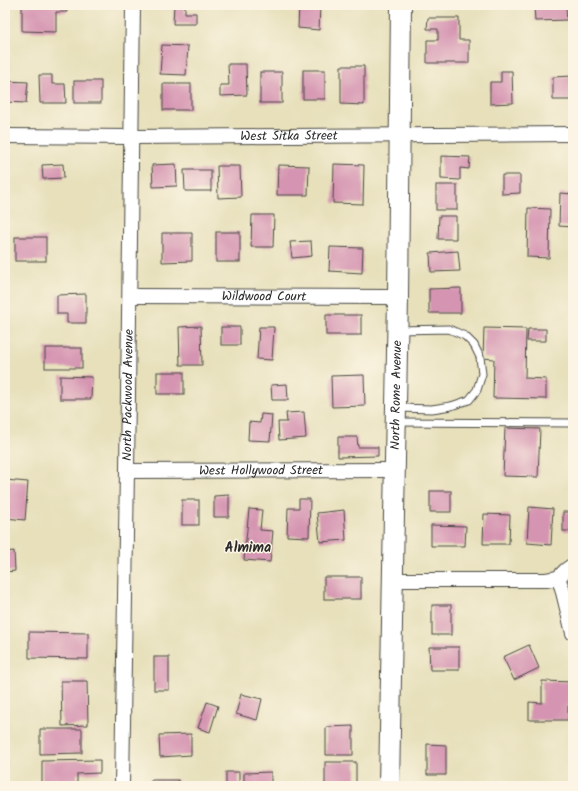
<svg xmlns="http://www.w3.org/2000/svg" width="578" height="791" font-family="Kalam,sans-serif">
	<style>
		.building { fill: #d594b1 }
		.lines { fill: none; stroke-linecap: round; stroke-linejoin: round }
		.lane-casing { stroke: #474641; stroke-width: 9 }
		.street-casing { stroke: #474641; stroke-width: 16 }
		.secondary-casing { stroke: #474641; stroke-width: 22 }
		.lane { stroke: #fff; stroke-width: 7 }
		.street { stroke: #fff; stroke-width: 14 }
		.secondary { stroke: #fff; stroke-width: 20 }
		.labels { text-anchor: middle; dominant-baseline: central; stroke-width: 3; stroke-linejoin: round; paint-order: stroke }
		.street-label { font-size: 13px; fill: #2b2b2b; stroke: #fcf5e5 }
		.neighbourhood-label { font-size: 14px; font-weight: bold; fill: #2b2b2b; stroke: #fcf5e5 }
	</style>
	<rect width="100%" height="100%" fill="#fcf5e5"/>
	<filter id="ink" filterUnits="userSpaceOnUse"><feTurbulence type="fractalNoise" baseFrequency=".025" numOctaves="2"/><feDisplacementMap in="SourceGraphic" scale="8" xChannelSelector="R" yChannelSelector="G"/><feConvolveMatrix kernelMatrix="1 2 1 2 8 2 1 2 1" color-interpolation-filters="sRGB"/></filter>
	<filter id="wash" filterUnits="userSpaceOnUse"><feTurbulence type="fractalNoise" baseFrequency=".012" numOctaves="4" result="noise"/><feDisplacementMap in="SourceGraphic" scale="16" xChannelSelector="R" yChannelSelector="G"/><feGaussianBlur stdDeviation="0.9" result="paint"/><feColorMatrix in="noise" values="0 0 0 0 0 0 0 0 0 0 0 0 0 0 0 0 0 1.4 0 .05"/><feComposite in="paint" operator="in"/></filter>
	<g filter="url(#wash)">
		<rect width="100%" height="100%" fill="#e7e0bb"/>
		<g id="blocks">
			<g class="building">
				<path d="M22,5H67V12H56V32L22,31Z"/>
				<path d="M174,5H185V13H196V24H173Z"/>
				<path d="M299,5H320L319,30L298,28Z"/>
				<path d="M534,5H566L567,20L535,21Z"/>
				<path d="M428,18H459V40H469V63H427V40H438V29H427Z"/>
				<path d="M162,45L188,46L186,75L160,74Z"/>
				<path d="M228,64H246L247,95L220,96V85H229Z"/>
				<path d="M341,66H364V105L341,104Z"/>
				<rect x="303" y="70" width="22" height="29"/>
				<path d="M501,71H512L513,103L490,104V82H501Z"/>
				<rect x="260" y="72" width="22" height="31"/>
				<path d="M39,75H52V84H65L66,103H40Z"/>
				<path d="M573,76V88H572V100H553V77Z"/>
				<path d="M5,81L28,82L26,103L5,102Z"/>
				<rect x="74" y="81" width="27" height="22"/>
				<rect x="163" y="84" width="28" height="26"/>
				<path d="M441,156L470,157L469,169L460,168V180L441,179Z"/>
				<path d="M63,164L64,178L43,179L42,165Z"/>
				<path d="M176,164L177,186L153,187L152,165Z"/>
				<path d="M334,164L364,165L363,204L333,203Z"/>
				<path d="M278,165L309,166L308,195H277Z"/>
				<path d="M217,166H240L241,197L218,198Z"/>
				<path d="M184,170H211V191H185Z"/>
				<path d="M502,175H520V193L502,194Z"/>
				<rect x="436" y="185" width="21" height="25"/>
				<path d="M560,193L573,194V227L559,226Z"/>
				<path d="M528,208L550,209L549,258L527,257Z"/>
				<path d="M252,215H274L273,247H251Z"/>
				<path d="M439,216H456V239H438Z"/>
				<rect x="216" y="232" width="24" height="30"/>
				<path d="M162,233H192V261L162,262Z"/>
				<rect x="15" y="237" width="31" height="24"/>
				<path d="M311,241L312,256L292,258L290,242Z"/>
				<path d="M330,247L363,248L362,273L329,271Z"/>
				<path d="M458,251L460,271L431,272L430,253Z"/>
				<path d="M461,288V313H429V289Z"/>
				<path d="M86,294V323H67V314H57V295Z"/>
				<rect x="326" y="315" width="35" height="20"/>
				<path d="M201,326L202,365H180L179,327Z"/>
				<rect x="221" y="327" width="19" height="18"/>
				<path d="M259,327H274L272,360L257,359Z"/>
				<path d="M484,328L526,329L525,378L546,379V399L493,398L494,359L483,358Z"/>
				<path d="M528,329H546V341H527Z"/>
				<rect x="45" y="348" width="37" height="20"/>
				<rect x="157" y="372" width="27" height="22"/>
				<path d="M364,375L365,406L332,407L331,376Z"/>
				<path d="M60,376L92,377L91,399H60Z"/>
				<path d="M287,384L288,400H272L271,385Z"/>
				<path d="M304,412L306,438L279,440L278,422H287L286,413Z"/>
				<path d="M261,414L272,415L270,441L248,440L249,422L260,423Z"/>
				<path d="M505,428L540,429L538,477L503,476Z"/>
				<path d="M338,437H357L358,447H378V456L338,457Z"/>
				<path d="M5,480L28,482L25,520L5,518Z"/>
				<rect x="430" y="491" width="21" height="21"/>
				<path d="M229,495V517H214V496Z"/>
				<path d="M299,499H310L309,537L287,536L288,508H299Z"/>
				<rect x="182" y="500" width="17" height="25"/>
				<path d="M529,507L553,509L551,545L527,543Z"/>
				<path d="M249,509L262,510L260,530L273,531L270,562L244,560Z"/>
				<path d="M344,510L346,540L320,542L317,513Z"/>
				<rect x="563" y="512" width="10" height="19"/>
				<path d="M484,514L510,515L509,544H483Z"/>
				<path d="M431,525L466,526L465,546H431Z"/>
				<path d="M14,551L15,571L5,572V552Z"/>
				<rect x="324" y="577" width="37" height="22"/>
				<rect x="432" y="605" width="19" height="30"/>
				<path d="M29,632L88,633V659L29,658Z"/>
				<path d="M529,645L539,668L514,680L503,657Z"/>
				<path d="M429,647H459V670H430Z"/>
				<rect x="154" y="657" width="15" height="33"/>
				<path d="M61,681H87L88,725L62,726Z"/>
				<path d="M542,681L573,682V706H568V720H529V702L542,703Z"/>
				<path d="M241,694L262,699L257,720L236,714Z"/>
				<path d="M207,702L218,706L210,732L198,728Z"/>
				<path d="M353,726V755H326V727Z"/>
				<path d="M40,729H82V753L40,754Z"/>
				<path d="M191,734V755L160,757L159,735Z"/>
				<path d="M427,744L446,745V775H427Z"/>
				<path d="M100,760V773L77,774V786H42V761Z"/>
				<rect x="325" y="762" width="31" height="24"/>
				<rect x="226" y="772" width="13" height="14"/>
				<path d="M271,772V786H244V773Z"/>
				<rect x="151" y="780" width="27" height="6"/>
			</g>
		</g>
	</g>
	<g filter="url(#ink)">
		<use href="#blocks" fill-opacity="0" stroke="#474641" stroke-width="1"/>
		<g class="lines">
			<defs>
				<g id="lane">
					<path d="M398,330L449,329L465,336L474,345L480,357L482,374L477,390L469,400L451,406L432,409L398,408"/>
					<path d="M396,422L573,423"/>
				</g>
				<g id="street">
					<path id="s1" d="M5,136L131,137L573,134"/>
					<path id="s2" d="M130,296L398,297"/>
					<path id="s3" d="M127,471L395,470"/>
					<path d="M573,565L566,570L558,578L562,588L573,633"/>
					<path d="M393,580H546L558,578"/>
					<path id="s4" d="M122,786L127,471L133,5"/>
				</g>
				<g id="secondary">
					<path id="s5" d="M389,786L398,297L401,5"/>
				</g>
			</defs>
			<use href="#lane" class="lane-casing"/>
			<use href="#street" class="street-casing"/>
			<use href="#secondary" class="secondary-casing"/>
			<use href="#lane" class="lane"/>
			<use href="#street" class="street"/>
			<use href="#secondary" class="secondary"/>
		</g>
	</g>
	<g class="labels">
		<g class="street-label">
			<text stroke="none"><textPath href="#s1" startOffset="284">West Sitka Street</textPath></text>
			<text stroke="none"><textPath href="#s2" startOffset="134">Wildwood Court</textPath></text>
			<text stroke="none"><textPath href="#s4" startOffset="391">North Packwood Avenue</textPath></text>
			<text stroke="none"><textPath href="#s5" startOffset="391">North Rome Avenue</textPath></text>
			<text stroke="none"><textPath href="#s3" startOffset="134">West Hollywood Street</textPath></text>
		</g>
		<g class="neighbourhood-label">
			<text x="248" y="548">Almima</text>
		</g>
	</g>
	<rect width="578" height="791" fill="none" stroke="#fcf5e5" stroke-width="20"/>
</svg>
